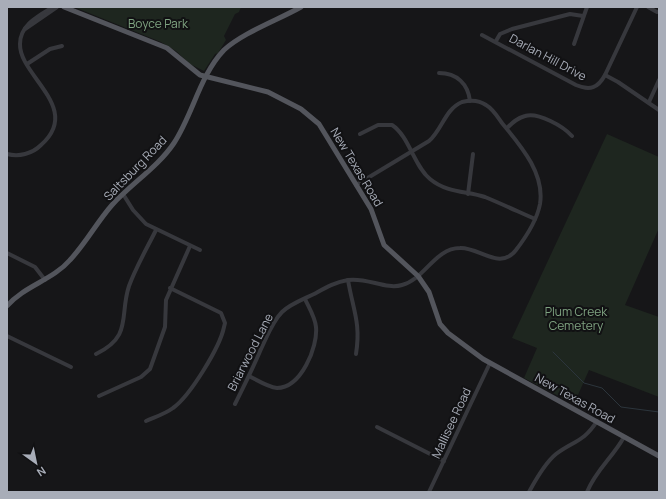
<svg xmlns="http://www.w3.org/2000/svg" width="666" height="499" font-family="Manrope,sans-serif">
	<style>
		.green { fill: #1e261f }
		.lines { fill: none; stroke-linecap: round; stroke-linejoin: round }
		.stream { stroke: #2c353c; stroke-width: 1 }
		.minor { stroke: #37383d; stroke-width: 4 }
		.major { stroke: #53555c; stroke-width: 5 }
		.labels { text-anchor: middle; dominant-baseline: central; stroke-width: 4; stroke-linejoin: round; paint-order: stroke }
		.park-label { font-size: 12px; fill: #7fa381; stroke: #111113 }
		.street-label { font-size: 12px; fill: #a8adb8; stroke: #111113 }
	</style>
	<rect width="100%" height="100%" fill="#161618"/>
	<g class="green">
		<path d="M74,7H241L239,12L235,14L224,36L226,40L218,53L215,54L204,71L190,64L176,51L161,42Z"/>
		<path d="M607,134L659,157V228L625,305L659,317V397L589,370L574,404L524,378L537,348L512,338Z"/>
	</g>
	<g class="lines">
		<path class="stream" d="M553,352L584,383L602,388L621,407L659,412"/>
		<g class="minor">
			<path d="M648,7L657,12"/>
			<path d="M25,29L57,7"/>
			<path d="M482,35L576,85C590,91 598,88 605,75L637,7"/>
			<path d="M496,41L500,34L512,29L570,14L583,16"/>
			<path d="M574,44L587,7"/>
			<path d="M27,64L50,49L62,46"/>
			<path d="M439,73C457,73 468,84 470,101"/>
			<path d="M605,75L618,82L659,110"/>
			<path d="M649,102L659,80"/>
			<path d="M507,128C512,123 517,118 525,116C538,112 563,126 572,136"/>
			<path d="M360,134L378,125H392C409,136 414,166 430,179C447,193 466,191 485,197C502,204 519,212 535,219"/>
			<path d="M7,154C19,157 32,154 41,145C83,108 19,76 20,44C20,25 38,16 53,7"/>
			<path d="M123,194L133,210L146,224L200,250"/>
			<path d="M468,194L473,154"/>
			<path d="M7,253L35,267L45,280"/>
			<path d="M348,280C353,310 361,323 356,354"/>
			<path d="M7,336L71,367"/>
			<path d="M96,354C133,336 119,316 129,286C136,267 147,248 156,230"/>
			<path d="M249,376C257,380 268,387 277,388C301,388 318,347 316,327C315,317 309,308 305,299"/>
			<path d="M99,396L141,377L150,369L165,327L166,300L190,246"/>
			<path d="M235,404C244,386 253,368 261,349C267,337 272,322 282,312C290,304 304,299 314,294C325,288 335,282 348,280C367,277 386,290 402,285C425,279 435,248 460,248C479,247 500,271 516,250C526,237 537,220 540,204C545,173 520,145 502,123C497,116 493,109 486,105C479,100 470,100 462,102C445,109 442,130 429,141L356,185"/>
			<path d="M146,421C155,417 165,414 173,408C190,396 220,347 224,327L225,323L221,313L170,288"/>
			<path d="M377,427L444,461"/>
			<path d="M429,492L490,363"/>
			<path d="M529,492C536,479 545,463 556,454C573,441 584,442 597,421"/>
			<path d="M587,492C596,470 613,457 624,437"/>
		</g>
		<g class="major">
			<path d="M64,7L167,48L200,75L268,92L301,109L319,124L371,209L384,245L418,276L429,292L440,324L448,333L483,359L659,456"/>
			<path d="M7,306C24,286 53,280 70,260C86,243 97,222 112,205C132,183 158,167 174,143C193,114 200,75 224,50C242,33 278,20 301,7"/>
		</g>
	</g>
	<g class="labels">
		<g class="park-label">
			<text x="158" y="23">Boyce Park</text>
			<text x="576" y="311">Plum Creek<tspan x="576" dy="14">Cemetery</tspan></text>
		</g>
		<g class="street-label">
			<text transform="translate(548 57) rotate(28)">Darlan Hill Drive</text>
			<text transform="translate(357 167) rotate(59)">New Texas Road</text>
			<text transform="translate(135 168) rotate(-46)">Saltsburg Road</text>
			<text transform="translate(250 352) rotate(-63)">Briarwood Lane</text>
			<text transform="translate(575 398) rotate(29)">New Texas Road</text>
			<text transform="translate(451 423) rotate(-65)">Mallisee Road</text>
		</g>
	</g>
	<rect width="666" height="499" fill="none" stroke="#a8adb8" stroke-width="16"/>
	<g transform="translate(36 463) rotate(147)" stroke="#111113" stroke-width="3" paint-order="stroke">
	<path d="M0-3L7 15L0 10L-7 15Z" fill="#a8adb8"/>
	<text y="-6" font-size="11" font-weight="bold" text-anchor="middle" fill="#a8adb8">N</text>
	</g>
</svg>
